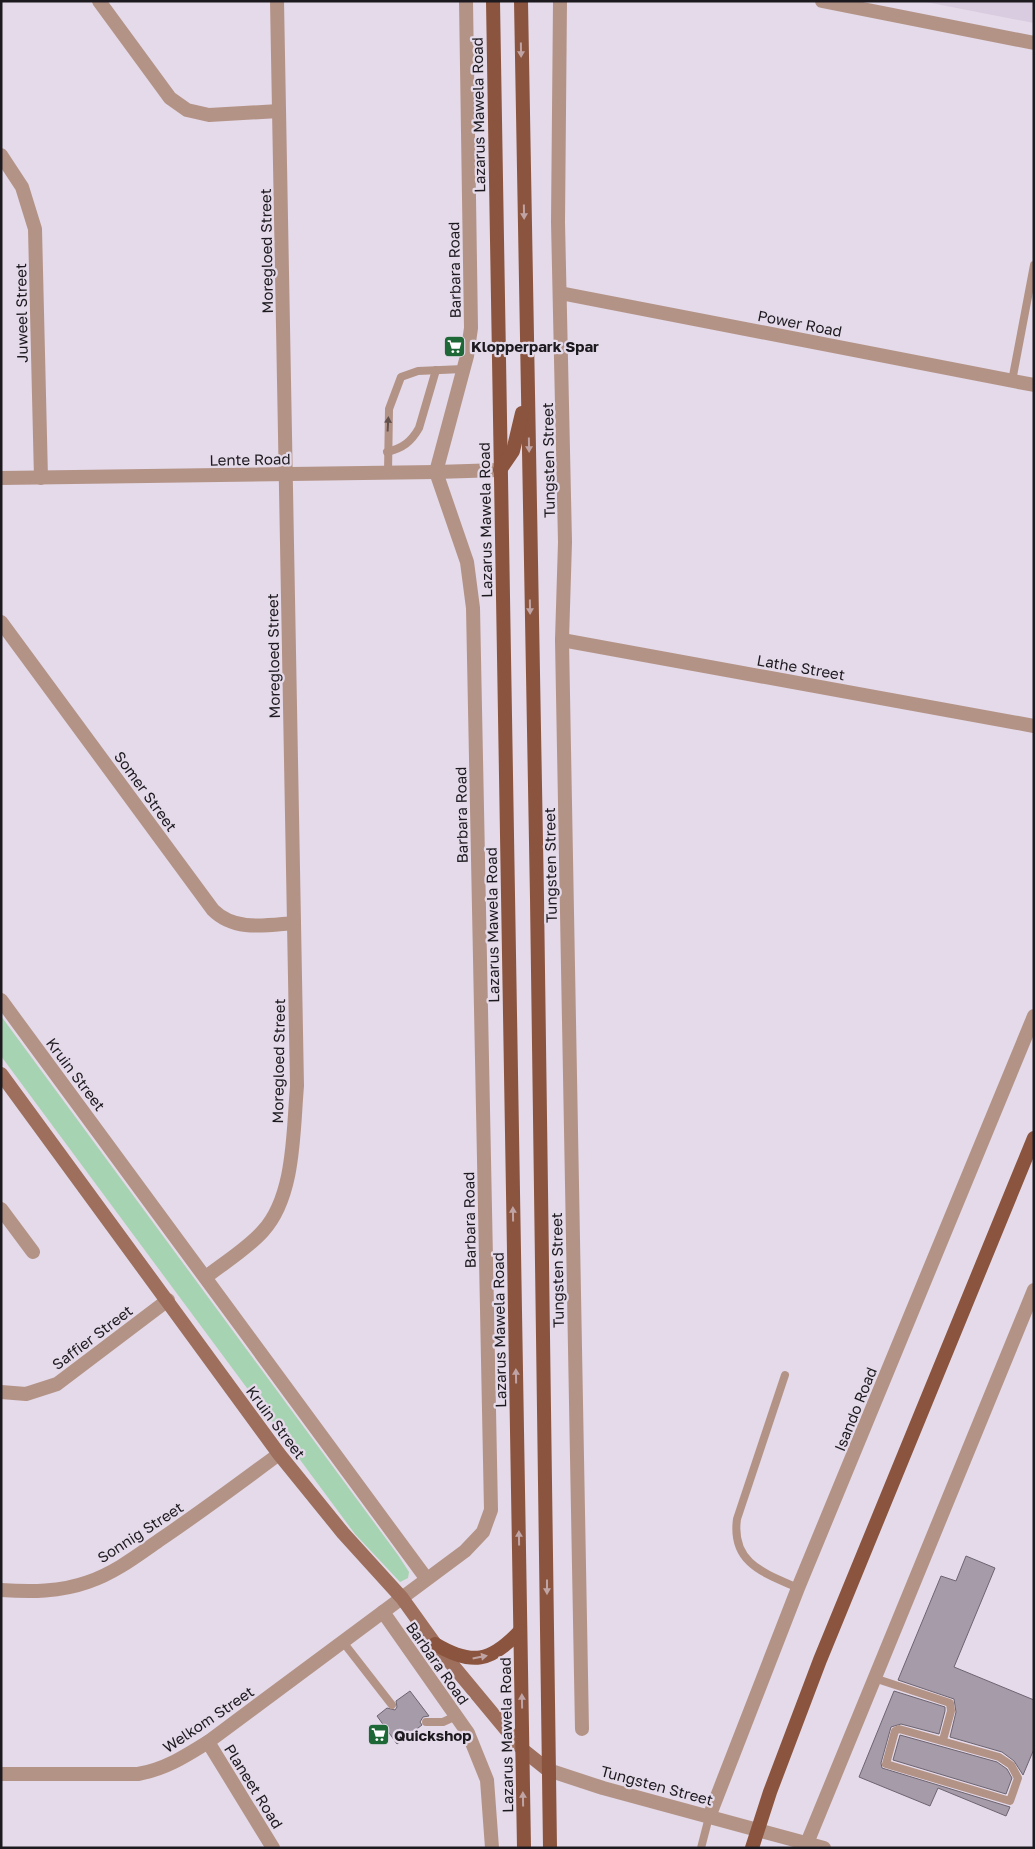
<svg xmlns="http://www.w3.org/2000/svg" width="1035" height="1849" font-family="'Golos Text',sans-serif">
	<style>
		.built { fill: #d9cbe0 }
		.green { fill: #a6d3b1 }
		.building { fill: #a59ba9; stroke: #6d6471 }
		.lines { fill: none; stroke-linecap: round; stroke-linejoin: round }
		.service { stroke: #b49387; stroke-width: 8 }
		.minor { stroke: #b49387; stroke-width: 14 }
		.secondary { stroke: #9d6f5c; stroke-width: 14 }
		.primary { stroke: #8b543e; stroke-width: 14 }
		.oneway { fill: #c0a4a5 }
		.oneway2 { fill: #61504e }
		.labels { text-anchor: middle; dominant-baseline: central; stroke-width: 4.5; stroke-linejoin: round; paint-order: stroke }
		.street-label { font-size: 15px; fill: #1d1a1f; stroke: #e4dae9 }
		.poi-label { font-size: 15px; font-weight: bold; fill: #1d1a1f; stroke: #e4dae9; text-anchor: start }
	</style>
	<rect width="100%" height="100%" fill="#e4dae9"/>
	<path class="built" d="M921,1H1034V23Z"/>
	<path class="green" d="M1,1016L398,1555L409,1572L408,1578L400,1582L355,1534L1,1056Z"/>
	<g class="building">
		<path d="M966,1556L995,1568L954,1667L1034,1700V1749L1023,1775L1014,1761L1002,1752L950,1737L956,1712L954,1699L898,1680L941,1576L956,1581Z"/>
		<path d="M410,1691L429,1716L423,1717L420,1722L422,1725L397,1744L377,1716L387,1708L395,1710L397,1707L396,1701Z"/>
		<path d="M894,1691L945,1707V1711L939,1734L901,1724L891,1727L881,1763L882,1768L1010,1807L1006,1816L938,1788L930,1806L859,1777Z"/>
		<path d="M900,1735L997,1762L1007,1769L1012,1778L1006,1794L893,1760Z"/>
	</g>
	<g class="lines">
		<g class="service">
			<path d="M1012,381L1034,265"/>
			<path d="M387,452C403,448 411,442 419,428L436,370"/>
			<path d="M388,473L389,409L401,377L418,371L463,369"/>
			<path d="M785,1375L737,1519C731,1563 764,1573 798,1588"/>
			<path d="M343,1642L392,1705"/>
			<path d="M874,1678L950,1703L951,1711L943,1740"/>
			<path d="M426,1722H443L456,1716"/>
			<path d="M899,1729L999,1757L1011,1765L1018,1778L1010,1801L886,1764L895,1731Z"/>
			<path d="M701,1848L709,1817"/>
		</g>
		<g class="minor">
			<path d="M99,1L170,98L187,110L209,115L279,111"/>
			<path d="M560,1L558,222L565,542L562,640L582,1729"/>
			<path d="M822,1L1034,43"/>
			<path d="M1,155L22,187L35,229L41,478"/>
			<path d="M560,293L1034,385"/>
			<path d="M1,478L436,472L500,470"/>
			<path d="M1,622L213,910C235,932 267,925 294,923"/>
			<path d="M562,640L1034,726"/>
			<path d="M1,1000L426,1578"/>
			<path d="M1,1209L33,1252"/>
			<path d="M206,1277C225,1262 247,1249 263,1231C295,1196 293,1131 297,1086L277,1"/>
			<path d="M1,1392L26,1394L57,1384L168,1300"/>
			<path d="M1,1590C31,1592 60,1592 88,1582C115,1573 138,1555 161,1539C201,1512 240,1483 279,1454"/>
			<path d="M383,1612L468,1733L487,1780L492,1848"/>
			<path d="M208,1742L273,1848"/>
			<path d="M548,1770L603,1788L824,1848"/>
			<path d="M1,1774H138C165,1769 184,1757 208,1742L465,1551L483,1532L491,1510L473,608L467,562L436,472L467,356L471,328L466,1"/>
			<path d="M709,1817L798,1588L1034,1016"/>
			<path d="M805,1848L1034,1290"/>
		</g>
		<path class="secondary" d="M1,1074L279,1454L343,1533L402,1598L435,1644L523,1750L548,1770"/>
		<g class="primary">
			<path d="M493,1L524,1848"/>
			<path d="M521,1L537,898L550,1848"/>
			<path d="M500,470L513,451L522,413"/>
			<path d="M435,1644C472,1666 491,1662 520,1631"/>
			<path d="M752,1848L770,1792L820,1660L1034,1138"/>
		</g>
	</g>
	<defs><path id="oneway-solid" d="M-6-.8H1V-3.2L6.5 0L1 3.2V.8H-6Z" transform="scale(1.25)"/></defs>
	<g class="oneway">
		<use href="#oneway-solid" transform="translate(521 50) rotate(89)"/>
		<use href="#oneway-solid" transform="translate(524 212) rotate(89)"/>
		<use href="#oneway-solid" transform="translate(529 445) rotate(89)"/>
		<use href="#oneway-solid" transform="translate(530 607) rotate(89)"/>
		<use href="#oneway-solid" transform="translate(513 1214) rotate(-91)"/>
		<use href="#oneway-solid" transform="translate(516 1376) rotate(-91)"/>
		<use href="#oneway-solid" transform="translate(519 1538) rotate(-91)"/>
		<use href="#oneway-solid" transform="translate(547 1587) rotate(90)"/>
		<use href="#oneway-solid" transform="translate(480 1657) rotate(-11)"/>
		<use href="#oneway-solid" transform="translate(522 1701) rotate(-91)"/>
		<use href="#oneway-solid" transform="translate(523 1799) rotate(-91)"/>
	</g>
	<use class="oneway2" href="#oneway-solid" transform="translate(388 424) rotate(-87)"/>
	<defs>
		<symbol id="supermarket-square" viewBox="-11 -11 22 22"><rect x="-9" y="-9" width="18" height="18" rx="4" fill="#1d6836" stroke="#e4dae9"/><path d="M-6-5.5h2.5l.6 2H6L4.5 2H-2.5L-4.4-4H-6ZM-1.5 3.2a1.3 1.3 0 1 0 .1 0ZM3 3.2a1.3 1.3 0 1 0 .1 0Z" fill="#fff"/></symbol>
	</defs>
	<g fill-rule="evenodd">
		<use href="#supermarket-square" x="442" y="334" width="25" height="25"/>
		<use href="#supermarket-square" x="366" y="1722" width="25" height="25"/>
	</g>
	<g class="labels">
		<g class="street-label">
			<text transform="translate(478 115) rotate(-91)">Lazarus Mawela Road</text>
			<text transform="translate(266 251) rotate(-91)">Moregloed Street</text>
			<text transform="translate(454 270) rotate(-91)">Barbara Road</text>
			<text transform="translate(21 313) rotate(-91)">Juweel Street</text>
			<text transform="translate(800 323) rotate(11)">Power Road</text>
			<text transform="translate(250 459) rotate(-1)">Lente Road</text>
			<text transform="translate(548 460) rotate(-91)">Tungsten Street</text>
			<text transform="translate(485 520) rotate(-91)">Lazarus Mawela Road</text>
			<text transform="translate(273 656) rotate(-91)">Moregloed Street</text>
			<text transform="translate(801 667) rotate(10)">Lathe Street</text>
			<text transform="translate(146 791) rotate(54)">Somer Street</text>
			<text transform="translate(461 815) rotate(-91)">Barbara Road</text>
			<text transform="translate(550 865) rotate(-91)">Tungsten Street</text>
			<text transform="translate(492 925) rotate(-91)">Lazarus Mawela Road</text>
			<text transform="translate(278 1061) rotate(-89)">Moregloed Street</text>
			<text transform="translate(76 1074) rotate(53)">Kruin Street</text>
			<text transform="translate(469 1220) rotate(-91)">Barbara Road</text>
			<text transform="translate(557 1270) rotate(-91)">Tungsten Street</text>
			<text transform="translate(499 1330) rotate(-91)">Lazarus Mawela Road</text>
			<text transform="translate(92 1337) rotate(-37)">Saffier Street</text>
			<text transform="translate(855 1409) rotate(-68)">Isando Road</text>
			<text transform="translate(276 1422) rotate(53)">Kruin Street</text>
			<text transform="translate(140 1532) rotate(-33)">Sonnig Street</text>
			<text transform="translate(438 1663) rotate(55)">Barbara Road</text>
			<text transform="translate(208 1719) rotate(-34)">Welkom Street</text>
			<text transform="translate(506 1735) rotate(-91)">Lazarus Mawela Road</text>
			<text transform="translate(657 1785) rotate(15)">Tungsten Street</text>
			<text transform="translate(254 1786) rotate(58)">Planeet Road</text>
		</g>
		<g class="poi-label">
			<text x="471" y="346">Klopperpark Spar</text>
			<text x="394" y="1735">Quickshop</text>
		</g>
	</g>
	<rect width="1035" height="1849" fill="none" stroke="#1d1a1f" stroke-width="5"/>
</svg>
